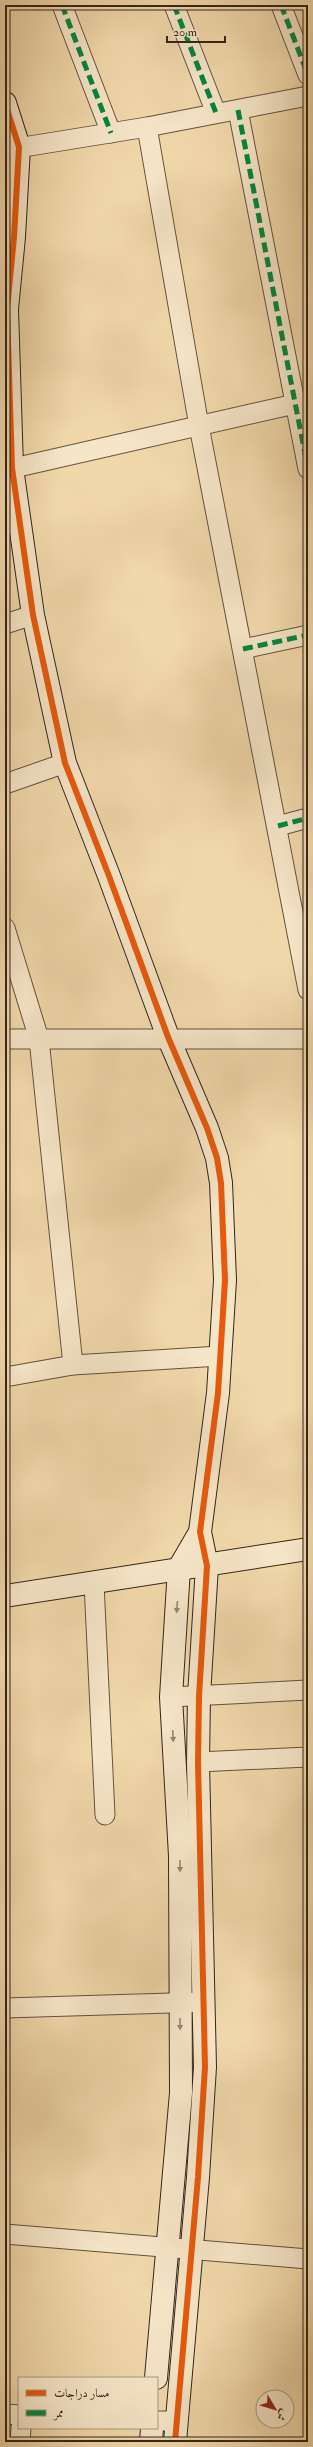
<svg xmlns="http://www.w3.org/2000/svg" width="313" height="2447" font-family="'IM FELL Double Pica',Amiri,serif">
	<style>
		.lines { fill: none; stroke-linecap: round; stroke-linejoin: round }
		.street-casing { stroke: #635240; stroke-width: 21 }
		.secondary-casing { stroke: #34251c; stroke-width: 24 }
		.street { stroke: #f6e6c8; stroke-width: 19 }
		.secondary { stroke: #f6e6c8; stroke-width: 22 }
		.quiet { stroke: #00873e; stroke-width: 5; stroke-dasharray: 10 5; stroke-linecap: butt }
		.cycleway-casing { stroke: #f6e6c8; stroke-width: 8 }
		.cycleway { stroke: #e8590c; stroke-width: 6 }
		.oneway { fill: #958672 }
	</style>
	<rect width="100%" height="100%" fill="#f1d8ab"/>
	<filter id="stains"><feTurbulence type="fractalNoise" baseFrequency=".005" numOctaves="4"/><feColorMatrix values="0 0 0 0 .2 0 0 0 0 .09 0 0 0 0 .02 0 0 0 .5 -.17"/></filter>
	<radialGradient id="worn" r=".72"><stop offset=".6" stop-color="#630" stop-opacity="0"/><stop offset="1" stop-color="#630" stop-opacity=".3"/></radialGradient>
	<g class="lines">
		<defs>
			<g id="street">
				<path d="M62,5L111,133"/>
				<path d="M174,5L216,113"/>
				<path d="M281,5L308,75"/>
				<path d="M238,110L308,469"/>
				<path d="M147,127L199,426L308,990"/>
				<path d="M5,150L147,127L308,96"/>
				<path d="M5,470L308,401"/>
				<path d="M5,624L33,615"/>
				<path d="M243,649L308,635"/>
				<path d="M5,784L65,763"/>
				<path d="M278,826L308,818"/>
				<path d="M5,928L39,1039L73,1365"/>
				<path d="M5,1039H308"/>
				<path d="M5,1377L73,1365L220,1356"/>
				<path d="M94,1583L105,1815"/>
				<path d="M171,1697L308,1690"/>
				<path d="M198,1762L308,1757"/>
				<path d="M5,2008L204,2002"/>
				<path d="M5,2234L308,2259"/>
				<path d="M5,2414L19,2415"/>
				<path d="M157,2421H177"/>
				<path d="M20,2442L21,2428"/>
			</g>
			<g id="secondary">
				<path d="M5,103L19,147L14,237L7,309L12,468L33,615L65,763L109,876L168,1037L207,1128L217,1158L221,1183L225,1280L218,1393L200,1532L207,1566L199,1696L198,1762L205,2067L198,2177L175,2442"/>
				<path d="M5,1596L308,1549"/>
				<path d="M156,2378L181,2093L180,1856L171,1697L179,1568L200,1532"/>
				<path d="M151,2442L152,2428"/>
			</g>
		</defs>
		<use href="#street" class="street-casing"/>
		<use href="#secondary" class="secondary-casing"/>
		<use href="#street" class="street"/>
		<use href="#secondary" class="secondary"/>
		<g class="quiet">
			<path d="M62,5L111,133"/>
			<path d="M174,5L216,113"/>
			<path d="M281,5L308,75"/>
			<path d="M238,110L308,469"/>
			<path d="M243,649L308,635"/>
			<path d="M278,826L308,818"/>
		</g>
		<defs>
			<path id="cycleway" d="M5,103L19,147L14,237L7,309L12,468L33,615L65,763L109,876L168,1037L207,1128L217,1158L221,1183L225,1280L218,1393L200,1532L207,1566L199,1696L198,1762L205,2067L198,2177L175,2442"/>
		</defs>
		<use href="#cycleway" class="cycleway-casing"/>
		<use href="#cycleway" class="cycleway"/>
	</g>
	<defs><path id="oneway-solid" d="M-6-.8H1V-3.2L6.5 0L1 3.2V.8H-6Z"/></defs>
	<g class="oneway">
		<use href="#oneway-solid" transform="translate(177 1607) rotate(94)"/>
		<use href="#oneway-solid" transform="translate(173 1736) rotate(87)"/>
		<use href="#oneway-solid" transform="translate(180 1866) rotate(90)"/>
		<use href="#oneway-solid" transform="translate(180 2024) rotate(89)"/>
	</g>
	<rect width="313" height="2447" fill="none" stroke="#f1d8ab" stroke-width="20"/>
	<rect x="6" y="6" width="301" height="2435" fill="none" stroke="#34251c" stroke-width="2"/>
	<rect x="10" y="10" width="293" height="2427" fill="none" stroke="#34251c"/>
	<rect x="18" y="2377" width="140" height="52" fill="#f6e6c8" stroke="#a89983"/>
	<rect x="26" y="2390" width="20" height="6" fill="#e8590c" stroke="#a89983"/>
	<text x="54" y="2397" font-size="12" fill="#34251c">مسار دراجات</text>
	<rect x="26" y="2410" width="20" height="6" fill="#00873e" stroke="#a89983"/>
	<text x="54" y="2417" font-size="12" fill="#34251c">ممر</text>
	<g transform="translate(275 2409) rotate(128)"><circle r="19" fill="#f6e6c8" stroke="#a89983"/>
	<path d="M0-3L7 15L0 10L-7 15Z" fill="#8f2418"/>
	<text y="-6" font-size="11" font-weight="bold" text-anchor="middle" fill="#34251c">ش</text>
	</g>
	<path d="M167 36v6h58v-6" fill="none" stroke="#34251c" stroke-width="2"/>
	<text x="173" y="36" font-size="12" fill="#34251c" stroke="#f6e6c8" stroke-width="3" paint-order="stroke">20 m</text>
	<rect width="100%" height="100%" filter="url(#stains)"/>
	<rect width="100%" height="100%" fill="url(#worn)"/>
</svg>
